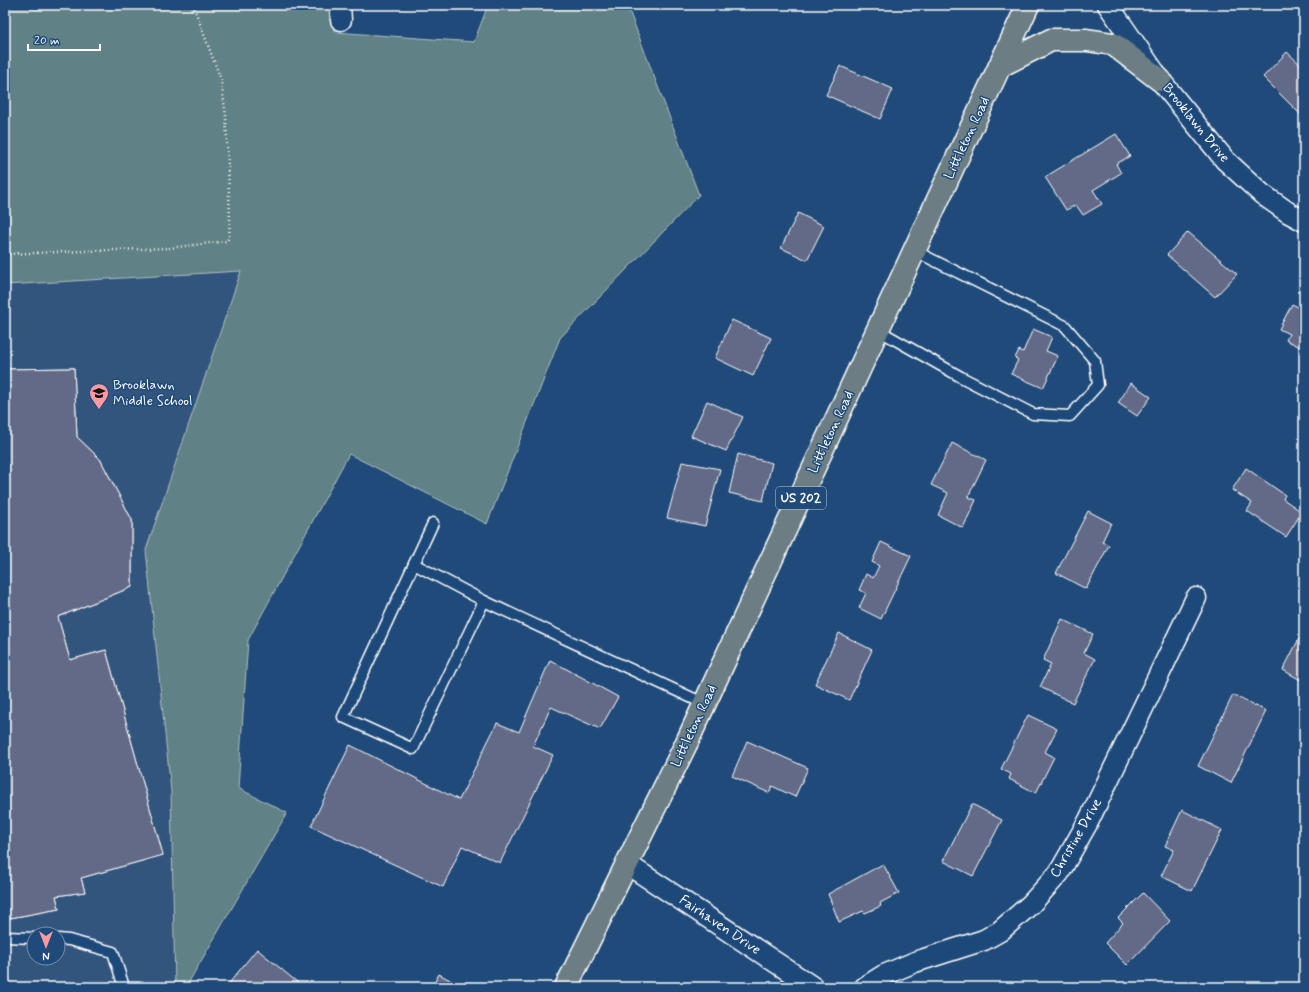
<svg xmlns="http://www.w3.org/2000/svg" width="1309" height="992" font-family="Mynerve,sans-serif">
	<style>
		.built { fill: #33547e; fill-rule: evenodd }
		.green { fill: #618185; stroke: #b0c0c2 }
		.building { fill: #636b87; stroke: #fff }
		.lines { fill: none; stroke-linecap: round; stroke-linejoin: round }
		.lane-casing { stroke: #fff; stroke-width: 13 }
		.street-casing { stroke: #fff; stroke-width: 23 }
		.primary-casing { stroke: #fff; stroke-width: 25 }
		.path { stroke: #fff; stroke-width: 2.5; stroke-dasharray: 1 3; stroke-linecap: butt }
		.lane { stroke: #1f4a7a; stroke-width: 10 }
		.street { stroke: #1f4a7a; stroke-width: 20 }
		.primary { stroke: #6c7e84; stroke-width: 22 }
		.labels { text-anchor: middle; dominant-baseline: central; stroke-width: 3; stroke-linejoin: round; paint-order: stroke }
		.shield { fill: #1f4a7a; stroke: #bcc9d7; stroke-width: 1 }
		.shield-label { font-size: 13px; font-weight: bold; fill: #fff }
		.street-label { font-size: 14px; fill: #fff; stroke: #1f4a7a }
		.poi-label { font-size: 14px; fill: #fff; stroke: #1f4a7a; text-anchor: start }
	</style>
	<rect width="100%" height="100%" fill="#1f4a7a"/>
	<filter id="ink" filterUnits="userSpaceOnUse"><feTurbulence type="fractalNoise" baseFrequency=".025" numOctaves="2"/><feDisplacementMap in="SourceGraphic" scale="8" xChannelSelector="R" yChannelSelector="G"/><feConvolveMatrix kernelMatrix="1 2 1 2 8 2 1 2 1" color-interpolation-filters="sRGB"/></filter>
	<g filter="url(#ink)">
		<path class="built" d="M5,5L241,271L146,550L171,791L175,987H5ZM34,934H58V958H34Z"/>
		<path class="green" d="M5,5H333L335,32L474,42L488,5H627L699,195L560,338L487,524L349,454L248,640L238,788L287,813L186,987H175L171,791L146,550L241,271L5,285Z"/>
		<g class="building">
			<path d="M1287,52L1304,68V118L1263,77Z"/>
			<path d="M840,66L893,89L880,119L826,95Z"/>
			<path d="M1116,134L1130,156L1116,164L1121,173L1093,190L1102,204L1083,215L1076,205L1066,210L1045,177Z"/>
			<path d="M798,213L824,226L807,260L781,248Z"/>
			<path d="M1188,232L1237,274L1215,297L1167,255Z"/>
			<path d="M1292,304L1304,310V349L1286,340L1289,334L1279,329Z"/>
			<path d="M732,320L771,338L753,376L715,358Z"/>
			<path d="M1033,329L1052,337L1046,351L1058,356L1043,388L1011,374L1018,360L1015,358L1019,350L1023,352Z"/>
			<path d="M74,368L77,437L100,459L132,520V587L58,617L70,660L106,650L163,855L81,878L85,892L56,896L59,909L5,919V829L61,826L31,718L5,726V709L18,705L28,704L19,673L56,664L45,621L43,622L30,574L5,585V369Z"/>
			<path d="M74,368L77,437L100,459L132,520V587L58,617L70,660L106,650L163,855L81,878L85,892L56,896L59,909L5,919V369Z"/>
			<path d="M1131,383L1151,397L1137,416L1118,403Z"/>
			<path d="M707,401L743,417L726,451L691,436Z"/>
			<path d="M952,443L986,460L968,497L976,500L963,528L938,515L948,493L931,485Z"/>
			<path d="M738,454L772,463L763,501L729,493Z"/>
			<path d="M682,462L720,469L705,526L667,518Z"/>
			<path d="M1246,468L1285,495L1283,499L1302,512L1286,537L1247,511L1252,503L1232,490Z"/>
			<path d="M1088,511L1111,523L1102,542L1109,545L1086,589L1056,573Z"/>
			<path d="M881,542L911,556L881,619L859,608L866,593L859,590L866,574L873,578L879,566L872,562Z"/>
			<path d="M1062,619L1093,634L1084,653L1095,659L1073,703L1040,687L1051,664L1043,660Z"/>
			<path d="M1304,629V682L1283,670Z"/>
			<path d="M839,633L872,650L849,700L815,684Z"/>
			<path d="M550,660L618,697L600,729L551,707L533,746L553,755L500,863L462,846L443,887L311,826L350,745L459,800L497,723L519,732Z"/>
			<path d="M1233,695L1266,711L1231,783L1198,766Z"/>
			<path d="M1028,715L1057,729L1045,752L1054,757L1036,793L1009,779L1011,774L1001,769Z"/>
			<path d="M747,741L808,768L795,797L772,786L769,793L732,776Z"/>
			<path d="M972,804L1002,820L973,876L943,861Z"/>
			<path d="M1182,810L1222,830L1192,891L1161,876L1174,850L1165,846Z"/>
			<path d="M883,864L899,893L880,903L881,906L865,913L863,911L839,922L828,894Z"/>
			<path d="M1143,893L1170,921L1127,965L1105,943L1123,923L1118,918Z"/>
			<path d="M257,949L303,987H226Z"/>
			<path d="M439,974L463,987H432Z"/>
		</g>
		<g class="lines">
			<defs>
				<g id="lane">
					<path d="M878,330L961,377L1033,414L1070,416L1098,385L1095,361L1065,326L915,251"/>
					<path d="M433,523L343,717L413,749L484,601L705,704"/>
					<path d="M414,564L484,601"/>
					<path d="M5,937L34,938"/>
					<path d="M58,939L69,940L113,952L124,987"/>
				</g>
				<g id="street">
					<path d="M340,5L341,20"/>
					<path d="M1108,5L1160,80L1225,160L1262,194L1289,213L1304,221"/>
					<path d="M627,864L813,987"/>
					<path d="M865,987L884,975L915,962L984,940L1000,931L1031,904L1059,873L1088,822L1196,598"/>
				</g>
				<g id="primary">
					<path d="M1000,66L1051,40H1087L1113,44L1160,80"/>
					<path d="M566,987L686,744L1028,5"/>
				</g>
			</defs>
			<use href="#lane" class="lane-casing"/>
			<use href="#street" class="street-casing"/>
			<use href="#primary" class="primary-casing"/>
			<path class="path" d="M5,254L169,248L227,241L229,237L230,220L226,116L221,80L193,5"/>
			<use href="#lane" class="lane"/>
			<use href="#street" class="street"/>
			<use href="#primary" class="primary"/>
		</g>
	</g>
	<defs>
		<symbol id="school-pin" viewBox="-11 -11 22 30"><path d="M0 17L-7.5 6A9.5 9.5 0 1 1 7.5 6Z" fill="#ff9aa2" stroke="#1f4a7a"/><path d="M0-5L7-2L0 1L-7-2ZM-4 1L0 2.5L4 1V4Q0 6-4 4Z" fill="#111"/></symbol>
	</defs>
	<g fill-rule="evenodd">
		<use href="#school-pin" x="88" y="382" width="22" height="30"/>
	</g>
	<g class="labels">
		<rect class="shield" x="776" y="487" width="50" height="22" rx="3"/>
		<g class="shield-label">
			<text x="801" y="498">US 202</text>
		</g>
		<g class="street-label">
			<text transform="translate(1196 123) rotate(51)">Brooklawn Drive</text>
			<text transform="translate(967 138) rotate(-65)">Littleton Road</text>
			<text transform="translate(831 432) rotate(-65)">Littleton Road</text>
			<text transform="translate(694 726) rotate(-65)">Littleton Road</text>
			<text transform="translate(1076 838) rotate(-60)">Christine Drive</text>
			<text transform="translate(720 925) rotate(34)">Fairhaven Drive</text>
		</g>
		<g class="poi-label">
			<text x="113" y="385">Brooklawn<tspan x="113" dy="16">Middle School</tspan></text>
		</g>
	</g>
	<rect width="1309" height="992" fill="none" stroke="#1f4a7a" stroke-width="20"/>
	<rect x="10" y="10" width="1289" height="972" fill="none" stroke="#fff" stroke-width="1.5" filter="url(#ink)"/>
	<g transform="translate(46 946) rotate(180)"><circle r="19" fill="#1f4a7a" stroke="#7992af"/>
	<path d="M0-3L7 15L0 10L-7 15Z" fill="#ff9aa2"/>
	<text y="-6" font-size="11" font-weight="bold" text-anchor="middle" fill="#ffffff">N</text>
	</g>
	<path d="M28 44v6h72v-6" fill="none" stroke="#ffffff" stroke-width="2"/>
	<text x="34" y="44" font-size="12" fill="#ffffff" stroke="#1f4a7a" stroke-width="3" paint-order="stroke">20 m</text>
</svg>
